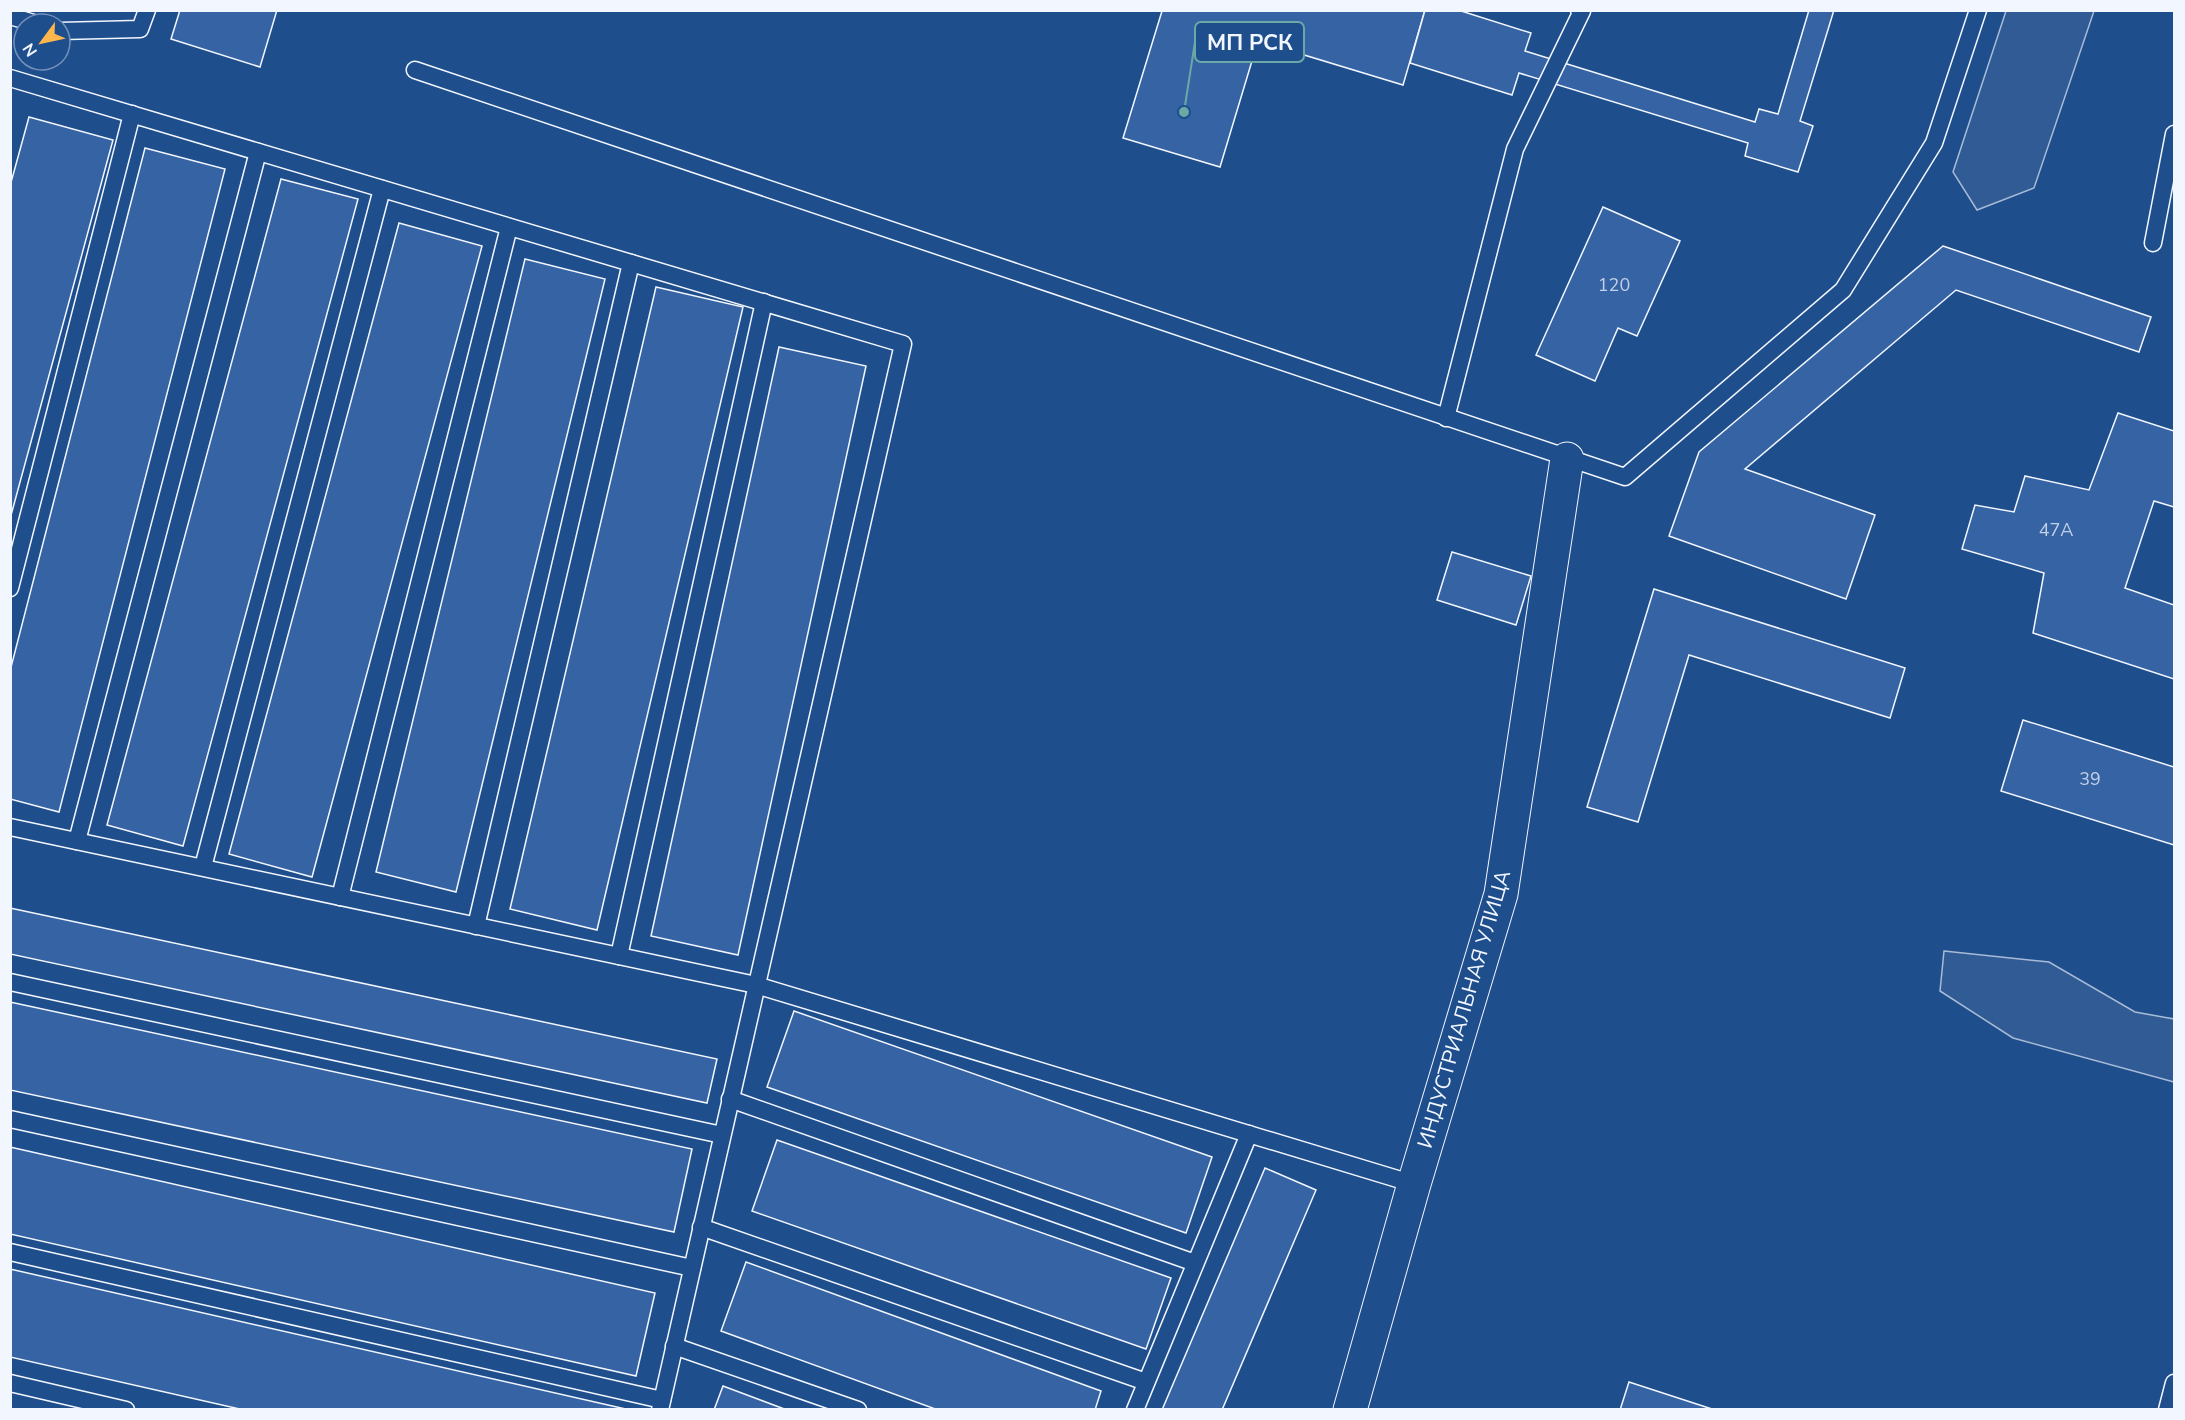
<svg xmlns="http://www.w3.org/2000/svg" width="2185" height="1420" font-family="'Nunito Sans',sans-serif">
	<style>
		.built { fill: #305b95; stroke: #a8bbd7; stroke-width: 1.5 }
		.building { fill: #3563a3; stroke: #f2f6ff; stroke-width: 1.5 }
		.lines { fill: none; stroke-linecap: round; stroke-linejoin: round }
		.service-casing { stroke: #f2f6ff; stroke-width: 19 }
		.minor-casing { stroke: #f2f6ff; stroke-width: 35 }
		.service { stroke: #1f4e8c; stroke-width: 16 }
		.minor { stroke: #1f4e8c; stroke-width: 33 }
		.labels { text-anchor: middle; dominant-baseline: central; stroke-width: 4.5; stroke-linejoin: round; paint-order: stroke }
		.number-label { font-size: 18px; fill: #c3d1e8 }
		.street-label { font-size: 21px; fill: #f2f6ff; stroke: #1f4e8c }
		.leader { fill: none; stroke: #6aa9a8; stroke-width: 2 }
		.callout-dot { fill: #6aa9a8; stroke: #1f4e8c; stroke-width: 2 }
		.callout { fill: #1f4e8c; stroke: #6aa9a8; stroke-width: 2 }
		.callout-label { font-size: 22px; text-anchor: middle; font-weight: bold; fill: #f2f6ff }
	</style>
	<rect width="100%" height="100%" fill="#1f4e8c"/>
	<g class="built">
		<path d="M2006,11H2094L2034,188L1977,210L1953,172Z"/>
		<path d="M1944,951L2049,962L2135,1012L2174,1019V1082L2013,1038L1940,991Z"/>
	</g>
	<g class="building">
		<path d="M180,10H277L260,67L171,39Z"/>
		<path d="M1158,10H1425L1403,85L1258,41L1220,167L1123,138L1162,11Z"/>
		<path d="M1425,10H1458L1531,33L1525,51L1755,122L1759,109L1778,114L1809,10H1834L1800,121L1813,126L1798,172L1745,156L1748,143L1519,73L1512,95L1410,63Z"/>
		<path d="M29,117L113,140L10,519V186Z"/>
		<path d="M145,148L225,169L59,812L10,799V671Z"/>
		<path d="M281,179L358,199L183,846L107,825Z"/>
		<path d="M1603,207L1680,241L1637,336L1618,328L1595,381L1536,355Z"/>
		<path d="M399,223L482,246L312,877L229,854Z"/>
		<path d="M1943,246L2151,317L2139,352L1956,290L1745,469L1875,515L1846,599L1669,536L1699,452Z"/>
		<path d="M525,259L605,279L456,892L376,872Z"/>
		<path d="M656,287L743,307L597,930L510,909Z"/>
		<path d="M779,347L866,366L738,955L651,936Z"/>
		<path d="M2118,413L2174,431V507L2154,501L2125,588L2174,605V679L2033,633L2044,573L1962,549L1975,505L2014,512L2025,476L2089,490Z"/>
		<path d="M1452,552L1531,576L1516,625L1437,600Z"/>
		<path d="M1654,589L1905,668L1890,718L1689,655L1638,822L1587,807Z"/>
		<path d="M2023,720L2174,767V845L2001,791Z"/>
		<path d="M10,908L717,1059L707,1103L10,954Z"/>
		<path d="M10,1002L692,1149L674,1232L10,1090Z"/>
		<path d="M794,1011L1212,1157L1186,1233L767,1087Z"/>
		<path d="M777,1140L1171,1278L1146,1349L752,1211Z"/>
		<path d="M10,1147L655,1293L636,1376L10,1234Z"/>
		<path d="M1265,1168L1316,1190L1222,1410H1162Z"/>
		<path d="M746,1262L1101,1391L1095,1410H938L721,1331Z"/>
		<path d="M10,1269L630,1410H244L10,1357Z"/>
		<path d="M1629,1382L1715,1410H1620Z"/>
		<path d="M723,1386L787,1410H714Z"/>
	</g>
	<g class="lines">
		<defs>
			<g id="service">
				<path d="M10,16L37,24"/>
				<path d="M60,31L140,29L147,10"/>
				<path d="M415,70L1625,477L1843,290L1934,143L1978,10"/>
				<path d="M10,78L903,344L660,1410"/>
				<path d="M2153,243L2174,134"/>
				<path d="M1446,418L1515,149L1582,11L1579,10"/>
				<path d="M10,588L132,114"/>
				<path d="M10,827L756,985L1414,1184"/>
				<path d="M77,841L258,152"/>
				<path d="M203,867L382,189"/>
				<path d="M340,897L509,227"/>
				<path d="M476,926L631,263"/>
				<path d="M619,956L764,302"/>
				<path d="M10,982L722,1135"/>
				<path d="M730,1099L1195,1263"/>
				<path d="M10,1119L692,1268"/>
				<path d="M701,1227L1146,1382"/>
				<path d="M10,1252L662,1400"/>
				<path d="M674,1346L858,1410"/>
				<path d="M10,1383L126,1410"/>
				<path d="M1135,1410L1249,1134"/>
				<path d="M2167,1410L2174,1383"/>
			</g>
			<path id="minor" d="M1350,1410L1414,1184L1501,894L1567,459"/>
		</defs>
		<use href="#service" class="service-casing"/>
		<use href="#minor" class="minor-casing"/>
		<use href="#service" class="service"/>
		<use href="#minor" class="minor"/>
	</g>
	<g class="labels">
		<g class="number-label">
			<text x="1614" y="285">120</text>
			<text x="2056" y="530">47А</text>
			<text x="2090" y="779">39</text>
		</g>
		<g class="street-label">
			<text transform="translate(1464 1009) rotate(-74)">ИНДУСТРИАЛЬНАЯ УЛИЦА</text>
		</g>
	</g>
	<path class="leader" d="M1184 112L1195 42"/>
	<circle class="callout-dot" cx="1184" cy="112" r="6"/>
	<rect class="callout" x="1195" y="22" width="109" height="40" rx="6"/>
	<g class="callout-label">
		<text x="1250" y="50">МП РСК</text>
	</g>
	<rect width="2185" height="1420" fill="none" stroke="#f2f6ff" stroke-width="24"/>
	<g transform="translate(42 42) rotate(237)"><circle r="28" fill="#1f4e8c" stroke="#7391ba" stroke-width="1.5"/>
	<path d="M0-4.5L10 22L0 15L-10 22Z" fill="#ffb74d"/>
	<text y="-9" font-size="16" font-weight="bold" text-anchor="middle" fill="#f2f6ff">N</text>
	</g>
</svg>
